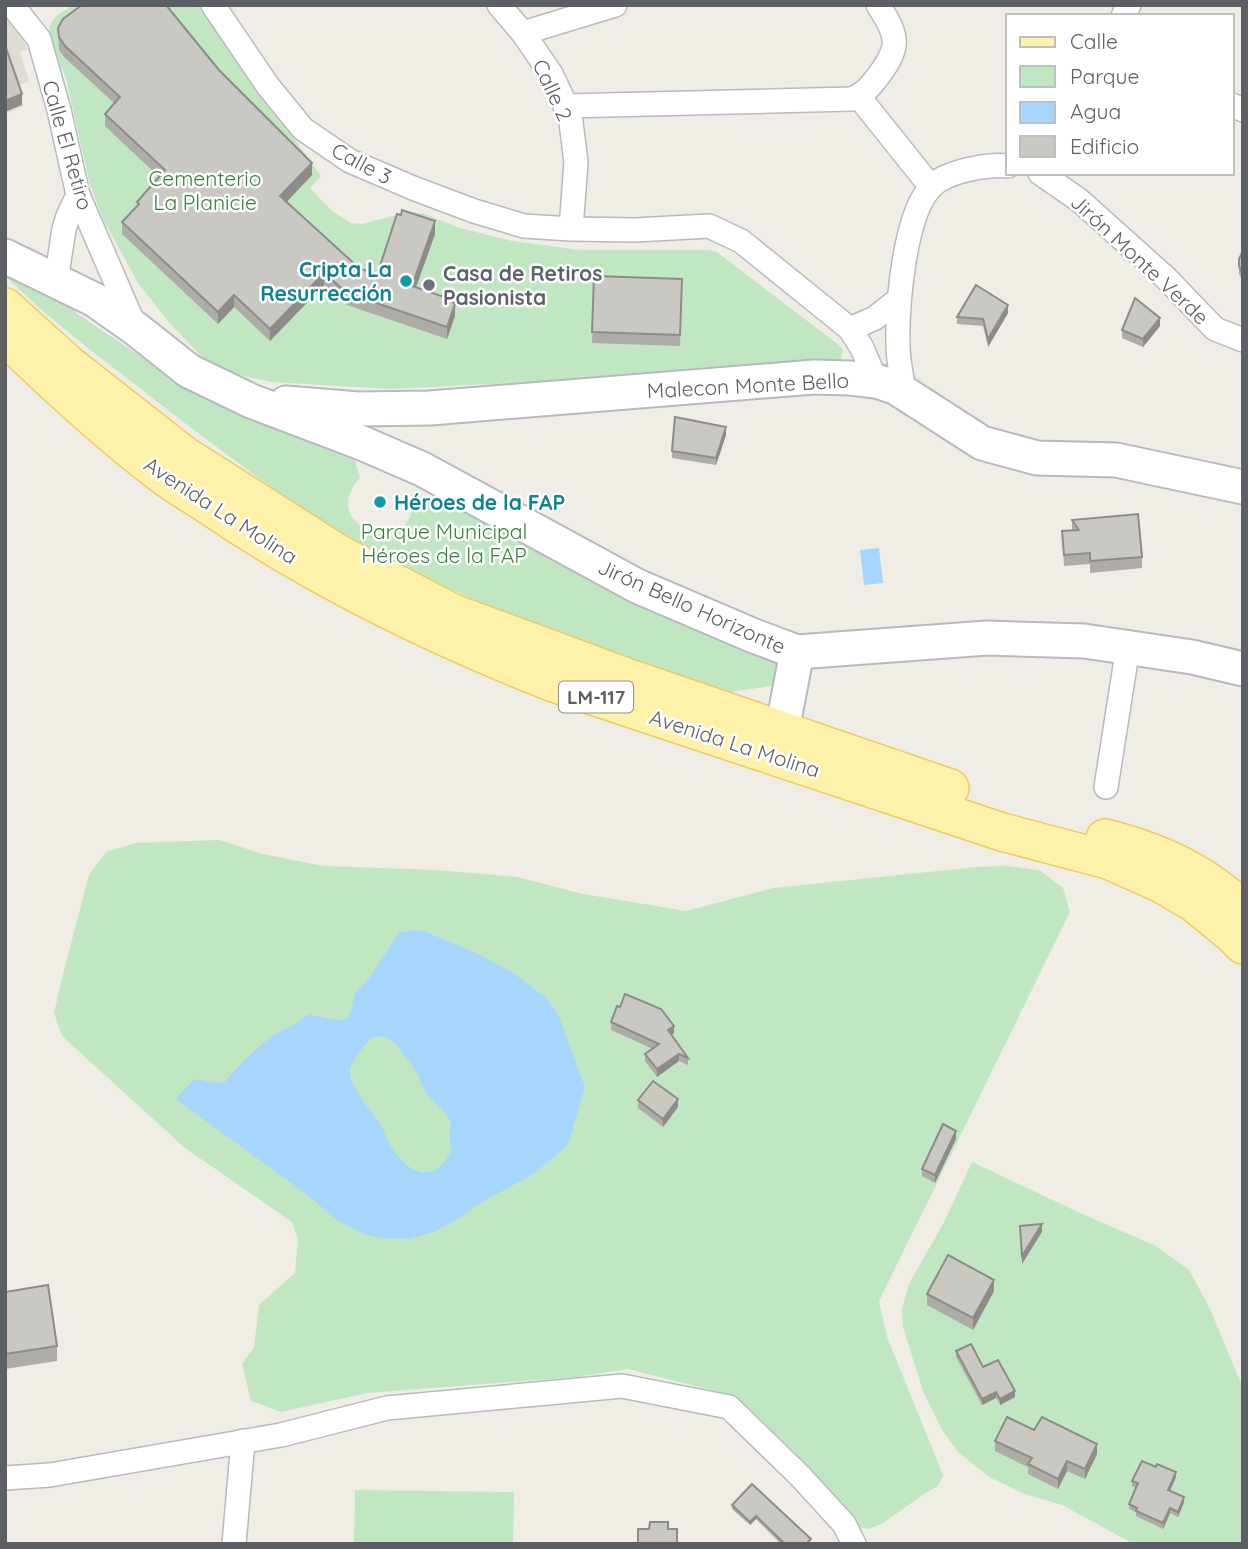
<svg xmlns="http://www.w3.org/2000/svg" width="1248" height="1549" font-family="Quicksand,sans-serif">
	<style>
		.education { fill: #dfdcd3 }
		.green { fill: #c1e6c2 }
		.water { fill: #a6d5fe; fill-rule: evenodd }
		.lines { fill: none; stroke-linecap: round; stroke-linejoin: round }
		.street-casing { stroke: #b7babe; stroke-width: 26 }
		.secondary-casing { stroke: #b6b9be; stroke-width: 37 }
		.primary-casing { stroke: #efca5d; stroke-width: 40 }
		.street { stroke: #fff; stroke-width: 23 }
		.secondary { stroke: #fff; stroke-width: 33 }
		.primary { stroke: #fef2ab; stroke-width: 37 }
		.wall { fill: #aeaca7 }
		.shaded-wall { fill: #8d8c88 }
		.building { fill: #cac8c2; stroke: #8d8c88; stroke-width: 2 }
		.culture-dot { fill: #0f9aa8; stroke: #fff; stroke-width: 2.5 }
		.worship-dot { fill: #6b7280; stroke: #fff; stroke-width: 2.5 }
		.labels { text-anchor: middle; dominant-baseline: central; stroke-width: 5; stroke-linejoin: round; paint-order: stroke }
		.shield { fill: #fff; stroke: #8d9093; stroke-width: 2 }
		.shield-label { font-size: 19px; font-weight: bold; fill: #5c6065 }
		.street-label { font-size: 21px; fill: #5c6065; stroke: #fff }
		.park-label { font-size: 21px; fill: #36823c; stroke: #fff }
		.culture-label { font-size: 21px; font-weight: bold; fill: #0d838f; stroke: #fff; text-anchor: end }
		.worship-label { font-size: 21px; font-weight: bold; fill: #5b616d; stroke: #fff; text-anchor: start }
	</style>
	<rect width="100%" height="100%" fill="#efede5"/>
	<path class="education" d="M5,9L19,31L28,49L20,52L29,81L16,86L24,106L5,114Z"/>
	<g class="green">
		<path d="M73,5H197L321,176L310,188L332,211L351,223L362,224L408,212L422,213L460,228L512,241L580,250H708L717,252L840,346L843,351L840,362L827,364L708,367L530,382L390,389L272,382L229,373L206,361L168,321L138,283L102,217L90,184L68,88C68,70 38,36 54,19C59,13 67,9 73,5Z"/>
		<path d="M5,267L69,299L76,313L165,373L352,451L360,478C314,527 417,565 413,495L443,498L787,666L783,684L731,692L518,619L419,575L330,526L264,482L190,427L88,348L44,312L5,276Z"/>
		<path d="M219,840L263,854L323,866L438,870L517,877L583,894L686,911L773,888L977,867L1007,866L1039,870L1063,888L1070,912L879,1301L887,1337L943,1475L938,1486L924,1494L883,1523L869,1529L855,1526L779,1443L719,1392L628,1369L576,1377L367,1393L281,1412L251,1401L242,1364L254,1347L259,1305L295,1273L298,1240L292,1222L185,1148L62,1036L54,1013L64,970L89,875L106,852L136,843Z"/>
		<path d="M972,1162L1080,1213L1156,1246L1189,1270L1210,1309L1243,1388V1544H1134L1062,1505L1025,1494L989,1477L958,1452L942,1430L923,1391L903,1327L902,1309L909,1284L944,1222Z"/>
		<path d="M355,1490L514,1492L513,1544H354Z"/>
	</g>
	<g class="water">
		<path d="M879,548L883,583L864,585L860,550Z"/>
		<path d="M415,930L426,932L472,951L509,970L544,996L558,1014L585,1087L568,1145L533,1174L479,1204L458,1219L434,1232L407,1239L382,1238L365,1234L337,1220L305,1193L177,1100V1097L195,1079L216,1083L225,1082C240,1064 255,1049 274,1035C285,1028 299,1024 308,1014L335,1020L347,1019L350,1014L355,993L370,977L399,933ZM383,1036L392,1041L399,1048L417,1072L425,1092L448,1116L451,1125L449,1138L452,1149C435,1187 407,1174 390,1145C386,1139 385,1132 381,1125C372,1112 348,1085 350,1070C353,1058 363,1047 371,1038Z"/>
	</g>
	<g class="lines">
		<defs>
			<g id="street">
				<path d="M12,5L39,39L59,110L78,195L136,329"/>
				<path d="M213,5L268,86L303,129L350,161L413,188L474,211L524,226L571,229L635,230L709,226L741,241L850,329L862,348L876,381"/>
				<path d="M499,5L523,33L551,74L570,114L576,162L571,229"/>
				<path d="M1123,16L1129,5"/>
				<path d="M523,33L615,5"/>
				<path d="M859,97L931,187"/>
				<path d="M1232,105L1243,110"/>
				<path d="M565,106L851,99C863,95 869,88 876,79C900,48 900,38 878,5"/>
				<path d="M1040,173L1079,200L1166,278L1215,329L1243,340"/>
				<path d="M56,281L64,229L68,216L78,195"/>
				<path d="M850,329L875,318L899,299"/>
				<path d="M904,393C902,377 898,361 898,345C897,307 904,213 932,186C947,171 988,164 1008,166"/>
				<path d="M1106,787L1128,647"/>
				<path d="M5,1478L50,1475L281,1435L387,1408L622,1386L729,1407L800,1476L844,1524L854,1544"/>
				<path d="M234,1544L243,1441"/>
			</g>
			<g id="secondary">
				<path d="M5,256L95,300L136,329L189,371L251,401L362,443L422,469L637,586L754,636L797,652L987,638L1084,641L1192,657L1243,669"/>
				<path d="M286,403L358,409L430,408L814,377L850,378L876,381L895,387L982,443L1037,458L1116,460L1243,487"/>
				<path d="M772,755L783,725L797,652"/>
			</g>
			<g id="primary">
				<path d="M5,307L68,364L184,455L339,554L453,613L632,679L950,788"/>
				<path d="M5,336C54,384 105,431 160,473C178,487 198,498 217,511C321,581 434,636 551,682L1002,832L1108,860L1162,884L1194,903L1232,934L1243,945"/>
				<path d="M1105,838C1145,848 1184,863 1217,888C1226,894 1234,902 1243,909"/>
			</g>
		</defs>
		<use href="#street" class="street-casing"/>
		<use href="#secondary" class="secondary-casing"/>
		<use href="#primary" class="primary-casing"/>
		<use href="#street" class="street"/>
		<use href="#secondary" class="secondary"/>
		<use href="#primary" class="primary"/>
	</g>
	<g class="wall">
		<path d="M58,28L219,70L312,175L286,202L359,268L377,275L435,234L416,287L455,316L447,339L347,305L324,285L270,341L234,307L218,324L122,234V222L137,206V202L159,177L105,126V114L114,103L65,58L59,50Z"/>
		<path d="M1243,251V282L1239,274V259Z"/>
		<path d="M594,276L682,279L680,346L592,343Z"/>
		<path d="M1008,313L988,347L983,326L957,324V317Z"/>
		<path d="M1160,326L1143,347L1122,338V330Z"/>
		<path d="M726,435L716,465L672,458V451Z"/>
		<path d="M1072,520L1142,557V568L1090,573V564L1064,566L1062,531H1072Z"/>
		<path d="M611,1022L674,1033L671,1035L688,1058V1065L679,1061L657,1077L645,1061V1054L653,1049L611,1030Z"/>
		<path d="M638,1100L678,1107L663,1127L638,1108Z"/>
		<path d="M956,1139L935,1183L922,1176V1169Z"/>
		<path d="M994,1291L973,1330L927,1305V1294Z"/>
		<path d="M5,1292L57,1346V1361L5,1369Z"/>
		<path d="M956,1351L983,1367L1015,1397L1000,1405L996,1398L982,1405L956,1357Z"/>
		<path d="M1034,1430L1097,1454L1085,1479L1067,1471L1058,1489L1028,1474V1467L995,1451V1441Z"/>
		<path d="M1176,1477L1170,1491L1184,1502L1178,1517L1170,1513L1163,1529L1136,1516V1512L1129,1509V1504L1136,1488L1132,1486V1481Z"/>
		<path d="M732,1505L811,1543L810,1544H781L756,1519L750,1525L732,1509Z"/>
	</g>
	<g class="shaded-wall">
		<path d="M22,94V105L5,112V101Z"/>
		<path d="M312,163V175L280,209V196Z"/>
		<path d="M435,221V234L412,298V286Z"/>
		<path d="M324,273V285L270,341V329Z"/>
		<path d="M234,295V307L218,324V312Z"/>
		<path d="M455,304V316L447,339V327Z"/>
		<path d="M1008,305V313L988,347V339Z"/>
		<path d="M1160,318V326L1143,347V339Z"/>
		<path d="M726,427V435L716,465V458Z"/>
		<path d="M674,1026V1033L668,1037V1030Z"/>
		<path d="M679,1054V1061L657,1077V1069Z"/>
		<path d="M678,1099V1107L663,1127V1119Z"/>
		<path d="M956,1131V1139L935,1183V1175Z"/>
		<path d="M1042,1224V1232L1022,1264V1256Z"/>
		<path d="M994,1280V1291L973,1330V1318Z"/>
		<path d="M1015,1391V1397L1000,1405V1399Z"/>
		<path d="M996,1392V1398L982,1405V1399Z"/>
		<path d="M1097,1444V1454L1085,1479V1469Z"/>
		<path d="M1067,1461V1471L1058,1489V1479Z"/>
		<path d="M1176,1472V1477L1168,1495V1490Z"/>
		<path d="M1184,1497V1502L1178,1517V1512Z"/>
		<path d="M1170,1508V1513L1163,1529V1523Z"/>
		<path d="M756,1516V1519L750,1525V1522Z"/>
	</g>
	<g class="building">
		<path d="M82,5H166L219,70L312,163L280,196L359,268L377,275L397,214L401,215L402,210L435,221L412,286L450,299L455,304L447,327L347,293L324,273L270,329L234,295L218,312L122,222L139,204L137,202L165,170L105,114L120,97L65,46L59,37L58,28L63,19Z"/>
		<path d="M5,45L22,94L5,101Z"/>
		<path d="M1243,251V275L1239,266V259Z"/>
		<path d="M594,276L682,279L680,335L592,332Z"/>
		<path d="M976,285L1008,305L988,339L983,319L957,317Z"/>
		<path d="M1135,298L1160,318L1143,339L1122,330Z"/>
		<path d="M675,417L726,427L716,458L672,451Z"/>
		<path d="M1138,514L1142,557L1090,561V553L1064,555L1062,531L1079,530L1072,520Z"/>
		<path d="M625,994L661,1009L674,1026L668,1030L688,1058L679,1054L657,1069L645,1054L659,1044L611,1022L617,1006L620,1007Z"/>
		<path d="M653,1081L678,1099L663,1119L638,1100Z"/>
		<path d="M943,1124L956,1131L935,1175L922,1169Z"/>
		<path d="M1042,1224L1022,1256L1020,1226Z"/>
		<path d="M948,1255L994,1280L973,1318L927,1294Z"/>
		<path d="M48,1285L57,1346L5,1354V1292Z"/>
		<path d="M971,1344L983,1367L998,1360L1015,1391L1000,1399L996,1392L982,1399L956,1351Z"/>
		<path d="M1007,1417L1034,1430L1042,1417L1097,1444L1085,1469L1067,1461L1058,1479L1028,1464L1032,1458L995,1441Z"/>
		<path d="M1142,1461L1156,1467L1157,1464L1176,1472L1168,1490L1184,1497L1178,1512L1170,1508L1163,1523L1136,1511L1137,1508L1129,1504L1138,1483L1132,1481Z"/>
		<path d="M752,1484L811,1539L806,1544H785L756,1516L750,1522L732,1505Z"/>
		<path d="M650,1522H668V1529H677V1544H638V1529H649Z"/>
	</g>
	<g class="culture-dot">
		<circle cx="406" cy="281" r="7"/>
		<circle cx="380" cy="502" r="7"/>
	</g>
	<circle class="worship-dot" cx="429" cy="285" r="7"/>
	<g class="labels">
		<rect class="shield" x="559" y="681.5" width="74" height="31" rx="5"/>
		<g class="shield-label">
			<text x="596" y="697">LM-117</text>
		</g>
		<g class="street-label">
			<text transform="translate(553 90) rotate(65)">Calle 2</text>
			<text transform="translate(68 145) rotate(74)">Calle El Retiro</text>
			<text transform="translate(362 163) rotate(28)">Calle 3</text>
			<text transform="translate(1140 259) rotate(43)">Jirón Monte Verde</text>
			<text transform="translate(748 385) rotate(-3)">Malecon Monte Bello</text>
			<text transform="translate(221 510) rotate(33)">Avenida La Molina</text>
			<text transform="translate(692 606) rotate(24)">Jirón Bello Horizonte</text>
			<text transform="translate(735 743) rotate(18)">Avenida La Molina</text>
		</g>
		<g class="park-label">
			<text x="205" y="178">Cementerio<tspan x="205" dy="24">La Planicie</tspan></text>
			<text x="444" y="531">Parque Municipal<tspan x="444" dy="24">Héroes de la FAP</tspan></text>
		</g>
		<g class="culture-label">
			<text x="392" y="269">Cripta La<tspan x="392" dy="24">Resurrección</tspan></text>
			<text x="394" y="502" text-anchor="start">Héroes de la FAP</text>
		</g>
		<g class="worship-label">
			<text x="443" y="273">Casa de Retiros<tspan x="443" dy="24">Pasionista</tspan></text>
		</g>
	</g>
	<rect width="1248" height="1549" fill="none" stroke="#5c6065" stroke-width="14"/>
	<rect x="1006" y="14" width="228" height="161" fill="#ffffff" stroke="#bebfc1" stroke-width="2"/>
	<rect x="1020" y="37" width="35" height="10" fill="#fef2ab" stroke="#bebfc1" stroke-width="2"/>
	<text x="1070" y="49" font-size="21" fill="#5c6065">Calle</text>
	<rect x="1020" y="66" width="35" height="21" fill="#c1e6c2" stroke="#bebfc1" stroke-width="2"/>
	<text x="1070" y="84" font-size="21" fill="#5c6065">Parque</text>
	<rect x="1020" y="102" width="35" height="21" fill="#a6d5fe" stroke="#bebfc1" stroke-width="2"/>
	<text x="1070" y="119" font-size="21" fill="#5c6065">Agua</text>
	<rect x="1020" y="136" width="35" height="21" fill="#cac8c2" stroke="#bebfc1" stroke-width="2"/>
	<text x="1070" y="154" font-size="21" fill="#5c6065">Edificio</text>
</svg>
